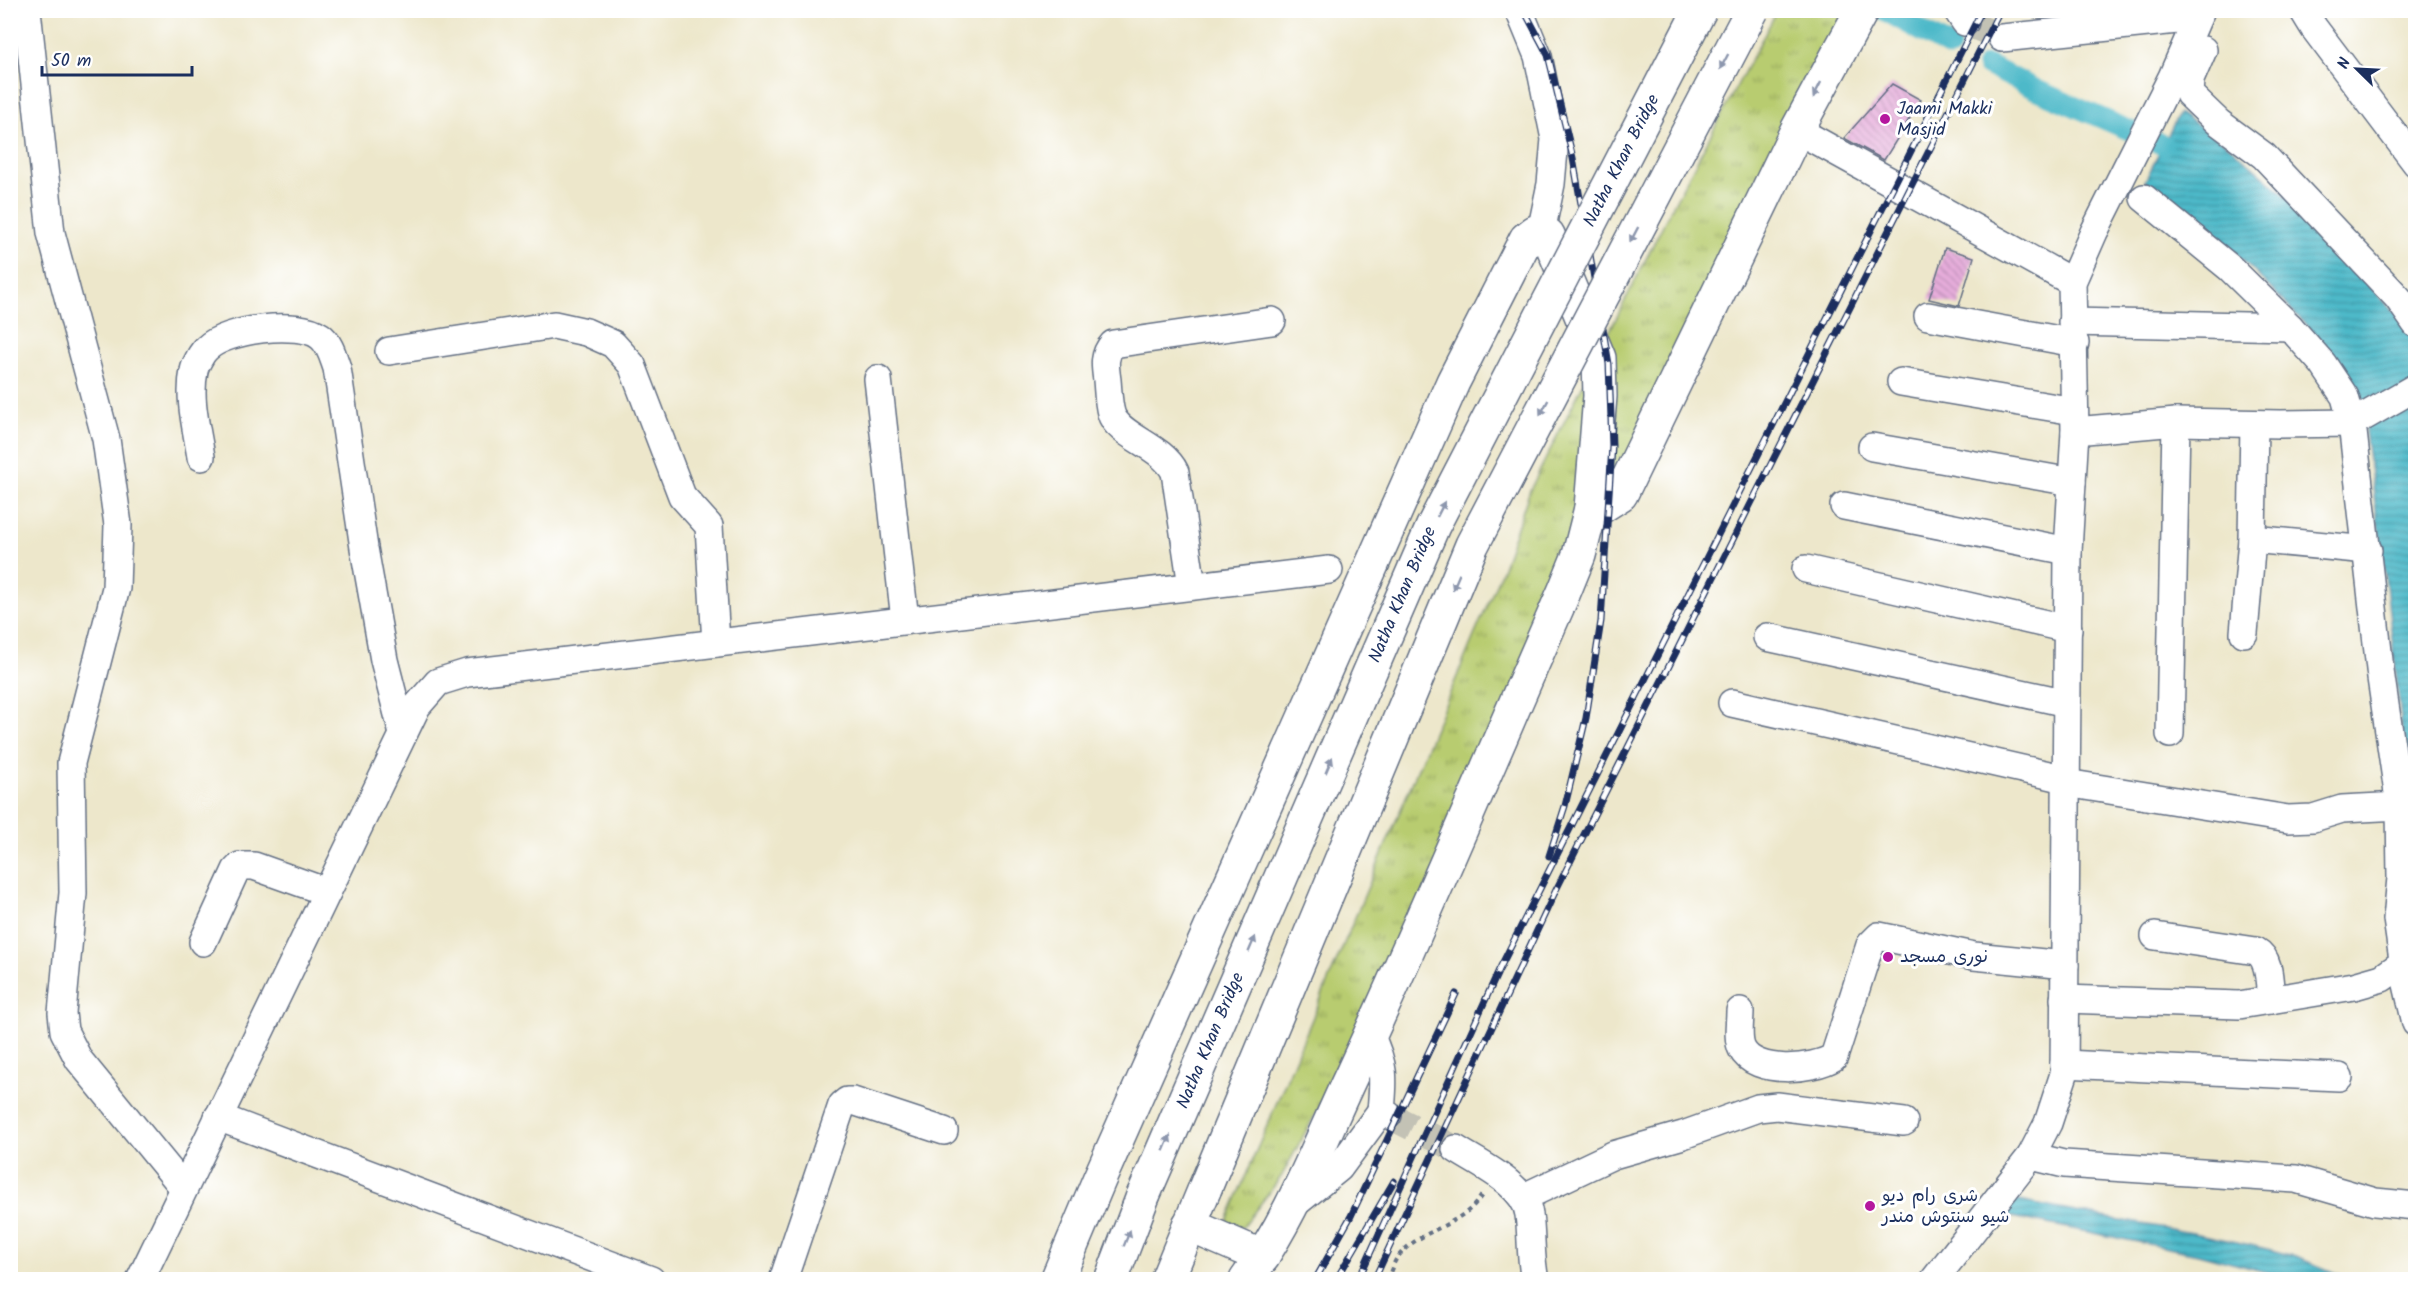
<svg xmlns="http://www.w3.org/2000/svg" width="2426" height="1290" font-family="Kalam,'Playpen Sans Arabic',sans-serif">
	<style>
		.grass { fill: url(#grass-tufts); stroke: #6a7e66; stroke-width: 1.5 }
		.water { fill: url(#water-rules); stroke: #347494; stroke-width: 1.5 }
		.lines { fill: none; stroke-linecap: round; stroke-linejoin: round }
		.canal { stroke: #4db9c9; stroke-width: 21 }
		.building { fill: url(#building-back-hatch) }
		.minor-tunnel { stroke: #c3c2b5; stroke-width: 27; stroke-dasharray: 27 14; stroke-linecap: butt }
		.minor-casing { stroke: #646f84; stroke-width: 30 }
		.highway-casing { stroke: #646f84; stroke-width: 36 }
		.path { stroke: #646f84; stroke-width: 4; stroke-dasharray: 4.5 4.5; stroke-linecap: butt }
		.minor { stroke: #fff; stroke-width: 27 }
		.highway { stroke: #fff; stroke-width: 33 }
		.rail-casing { stroke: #1b2f5e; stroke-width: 7 }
		.rail { stroke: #fff; stroke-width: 4.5; stroke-dasharray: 14; stroke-linecap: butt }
		.highway-bridge-casing { stroke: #646f84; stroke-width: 36; stroke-linecap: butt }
		.highway-bridge { stroke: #fff; stroke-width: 33 }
		.oneway { fill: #8d97ae }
		.poi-dot { fill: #b5179e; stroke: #fff; stroke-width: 2 }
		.labels { text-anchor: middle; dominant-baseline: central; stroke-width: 6; stroke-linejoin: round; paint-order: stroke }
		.poi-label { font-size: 18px; fill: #1b2f5e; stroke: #fff; text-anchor: start }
		.street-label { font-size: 18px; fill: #1b2f5e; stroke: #fff }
	</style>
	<defs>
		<pattern id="grass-tufts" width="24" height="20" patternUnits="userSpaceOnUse" patternTransform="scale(1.5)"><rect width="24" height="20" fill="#b8cc6f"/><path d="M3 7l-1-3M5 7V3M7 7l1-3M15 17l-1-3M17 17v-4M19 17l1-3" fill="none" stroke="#95a65e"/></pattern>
		<pattern id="water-rules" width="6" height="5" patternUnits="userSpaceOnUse" patternTransform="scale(1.5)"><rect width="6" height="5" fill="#4db9c9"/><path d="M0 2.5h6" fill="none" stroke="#3f97a6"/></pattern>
		<pattern id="building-back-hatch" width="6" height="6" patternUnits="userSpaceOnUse" patternTransform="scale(1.5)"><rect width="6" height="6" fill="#e7addb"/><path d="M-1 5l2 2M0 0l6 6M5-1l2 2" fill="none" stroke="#ba8db5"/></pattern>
	</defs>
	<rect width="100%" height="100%" fill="#fff"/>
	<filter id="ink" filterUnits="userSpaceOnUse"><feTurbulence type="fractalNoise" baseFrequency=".0167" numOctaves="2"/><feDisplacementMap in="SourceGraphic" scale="12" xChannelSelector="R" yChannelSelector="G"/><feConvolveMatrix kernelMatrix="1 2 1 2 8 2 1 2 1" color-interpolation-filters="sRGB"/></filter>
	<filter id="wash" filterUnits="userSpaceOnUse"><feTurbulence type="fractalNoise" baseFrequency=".008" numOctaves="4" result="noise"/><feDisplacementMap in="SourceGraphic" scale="24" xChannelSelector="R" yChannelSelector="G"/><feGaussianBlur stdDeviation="1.35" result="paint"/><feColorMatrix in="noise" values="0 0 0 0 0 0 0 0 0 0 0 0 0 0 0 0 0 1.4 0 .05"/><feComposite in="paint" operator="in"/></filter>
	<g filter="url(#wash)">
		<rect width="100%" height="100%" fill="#ede7cb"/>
		<path class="grass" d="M1777,11H1848L1333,1082L1281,1177L1242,1228L1225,1225L1502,570L1530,490L1670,211Z"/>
		<g class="water">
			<path d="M2179,113L2227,144L2281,191L2397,315L2415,341V936L2411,838L2400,709L2384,567L2359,388L2314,333L2236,253L2145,181Z"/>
			<path d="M2016,1200C2105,1220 2197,1230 2286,1254C2307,1260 2329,1271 2350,1279H2292L2198,1254L2002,1215Z"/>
		</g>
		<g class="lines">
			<g class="canal">
				<path d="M1884,10L1950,47"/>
				<path d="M1987,65L2037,90L2163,145"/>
			</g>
		</g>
		<g id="blocks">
			<g class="building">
				<path d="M1892,84L1921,100L1884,160L1844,138Z"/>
				<path d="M1945,248L1974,257L1959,306L1929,299Z"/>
			</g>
		</g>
	</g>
	<g filter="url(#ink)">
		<use href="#blocks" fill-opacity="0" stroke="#646f84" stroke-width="1.5"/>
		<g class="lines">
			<g class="minor-tunnel">
				<path d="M1965,22L2002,38"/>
				<path d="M1388,1115L1456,1149"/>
			</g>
			<defs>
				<g id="minor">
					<path d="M27,10L51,233L106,439L118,525L116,588L71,763L73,893L62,1013L64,1031L79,1060L183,1187"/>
					<path d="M1519,10L1538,56L1555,139L1551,184L1541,232"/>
					<path d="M1957,10L1965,22"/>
					<path d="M2303,10L2314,28L2416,163"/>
					<path d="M2002,38L2197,18"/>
					<path d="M2203,50L2190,80L2189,94L2218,122L2264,156L2398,298L2416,324"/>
					<path d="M1797,130L2072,282"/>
					<path d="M2144,198L2230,268L2290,327L2323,364L2345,397L2352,423L2381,678L2400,806L2401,878L2397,919L2406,980L2416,1023"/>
					<path d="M1928,316L2075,343"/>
					<path d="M2072,322L2290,327"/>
					<path d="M389,351L554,325L586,332L613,344L632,365L682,496L709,526L716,643"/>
					<path d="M878,379L905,620"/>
					<path d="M1901,382L2074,411"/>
					<path d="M2075,431L2176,422L2280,424L2353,423L2416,387"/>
					<path d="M1872,447L2072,482"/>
					<path d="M201,457C197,430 188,399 194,371C195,365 202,352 207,348C226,329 298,320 320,336C330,343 333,357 337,368L364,548L384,660L403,734"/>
					<path d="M1844,506L2068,551"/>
					<path d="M2252,539L2368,550"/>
					<path d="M1806,569L2068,629"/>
					<path d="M1192,586L1175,472C1162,445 1117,436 1111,413C1108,402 1108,390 1107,380C1105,366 1103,355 1113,344L1272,321"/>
					<path d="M2244,633L2252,539L2254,424"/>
					<path d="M1767,637L2067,703"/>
					<path d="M1732,703L2066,779"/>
					<path d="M2170,734L2176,422"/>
					<path d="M2066,783L2288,819L2313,818L2342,809L2400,806"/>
					<path d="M2155,936L2256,951C2271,959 2269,984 2271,1000"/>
					<path d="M203,942L236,870L240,866H254L327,892"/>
					<path d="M2064,999L2239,1005L2354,986L2382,978L2403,963"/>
					<path d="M1740,1011C1740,1022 1737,1039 1742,1049C1755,1075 1813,1070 1834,1057L1870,945L1879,936L1974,956L2065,965"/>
					<path d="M1370,1035C1385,1065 1384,1079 1381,1111L1388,1115"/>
					<path d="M2064,1064L2339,1077"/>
					<path d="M218,1117L651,1280"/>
					<path d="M1456,1149C1479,1164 1526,1185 1529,1215C1532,1236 1530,1258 1535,1280"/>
					<path d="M2031,1156L2064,1164L2296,1179L2375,1202L2416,1206"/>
					<path d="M1524,1197L1613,1155L1683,1135L1758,1108L1777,1106L1904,1122"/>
					<path d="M1292,1206L1339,1168L1381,1111"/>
					<path d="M140,1280L417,706L438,682L467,673L1329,570"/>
					<path d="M783,1280L842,1105L847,1101H853L944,1131"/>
					<path d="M1934,1280L2031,1156L2048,1123L2064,1074L2068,551L2075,431L2072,282L2094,232L2172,77L2201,10"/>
				</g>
				<g id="highway">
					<path d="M1189,1225L1263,1257"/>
					<path d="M1057,1280L1099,1180L1453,382L1526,239L1535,232L1548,235L1599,358L1600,396L1591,508"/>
					<path d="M1111,1280L1143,1196"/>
					<path d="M1167,1280L1205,1188"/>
					<path d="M1246,1280C1292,1219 1319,1143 1352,1074C1426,915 1493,753 1564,592L1579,555L1591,508H1599L1621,494L1797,130L1862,10"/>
				</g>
			</defs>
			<use href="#minor" class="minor-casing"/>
			<use href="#highway" class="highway-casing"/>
			<path class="path" d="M1387,1280C1390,1273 1393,1264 1397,1258C1419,1228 1464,1227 1483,1193"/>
			<use href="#minor" class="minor"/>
			<use href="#highway" class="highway"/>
			<defs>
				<g id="rail">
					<path d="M1524,10L1548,55L1573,158L1609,364L1612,446L1601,621L1586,718L1565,806L1549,856"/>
					<path d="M1315,1280L1351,1216L1456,994"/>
					<path d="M1336,1280L1394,1181"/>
					<path d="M1358,1280L1499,970L1982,10"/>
					<path d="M1374,1280L1556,890L2000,10"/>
				</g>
			</defs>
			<use href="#rail" class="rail-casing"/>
			<use href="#rail" class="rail"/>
			<defs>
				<g id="highway-bridge">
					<path d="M1205,1188L1472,545L1752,10"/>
					<path d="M1143,1196L1433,526L1700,10"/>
				</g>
			</defs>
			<use href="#highway-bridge" class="highway-bridge-casing"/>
			<use href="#highway-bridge" class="highway-bridge"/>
		</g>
		<defs><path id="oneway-solid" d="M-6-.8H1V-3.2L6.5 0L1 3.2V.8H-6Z" transform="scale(1.5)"/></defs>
		<g class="oneway">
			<use href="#oneway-solid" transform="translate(1724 62) rotate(118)"/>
			<use href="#oneway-solid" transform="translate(1817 90) rotate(117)"/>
			<use href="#oneway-solid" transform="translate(1634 235) rotate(118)"/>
			<use href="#oneway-solid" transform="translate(1544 408) rotate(118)"/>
			<use href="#oneway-solid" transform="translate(1441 509) rotate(-63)"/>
			<use href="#oneway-solid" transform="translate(1456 582) rotate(113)"/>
			<use href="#oneway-solid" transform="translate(1329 765) rotate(-67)"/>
			<use href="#oneway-solid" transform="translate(1252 944) rotate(-67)"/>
			<use href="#oneway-solid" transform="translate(1167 1143) rotate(-67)"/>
			<use href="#oneway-solid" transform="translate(1127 1238) rotate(-68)"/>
		</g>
	</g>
	<g class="poi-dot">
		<circle cx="1885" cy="119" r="6"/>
		<circle cx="1888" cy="957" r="6"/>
		<circle cx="1870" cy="1206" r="6"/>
	</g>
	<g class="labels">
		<g class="poi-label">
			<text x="1897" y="109">Jaami Makki<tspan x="1897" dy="21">Masjid</tspan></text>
			<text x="1900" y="957">نوری مسجد</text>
			<text x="1882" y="1196">شری رام دیو<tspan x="1882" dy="21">شیو سنتوش مندر</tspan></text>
		</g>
		<g class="street-label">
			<text transform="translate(1622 161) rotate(-63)">Natha Khan Bridge</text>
			<text transform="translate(1403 595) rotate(-67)">Natha Khan Bridge</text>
			<text transform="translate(1211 1041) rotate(-67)">Natha Khan Bridge</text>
		</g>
	</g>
	<rect width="2426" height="1290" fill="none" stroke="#fff" stroke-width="36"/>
	<g transform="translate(2357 69) rotate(294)" stroke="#ffffff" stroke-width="4.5" paint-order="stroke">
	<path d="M0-4.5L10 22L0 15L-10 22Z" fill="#1b2f5e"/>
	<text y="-9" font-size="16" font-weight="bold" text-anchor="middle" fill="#1b2f5e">N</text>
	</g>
	<path d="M42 66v9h150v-9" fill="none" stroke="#1b2f5e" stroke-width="3"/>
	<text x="51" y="66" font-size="18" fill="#1b2f5e" stroke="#ffffff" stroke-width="4.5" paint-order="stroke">50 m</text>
</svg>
